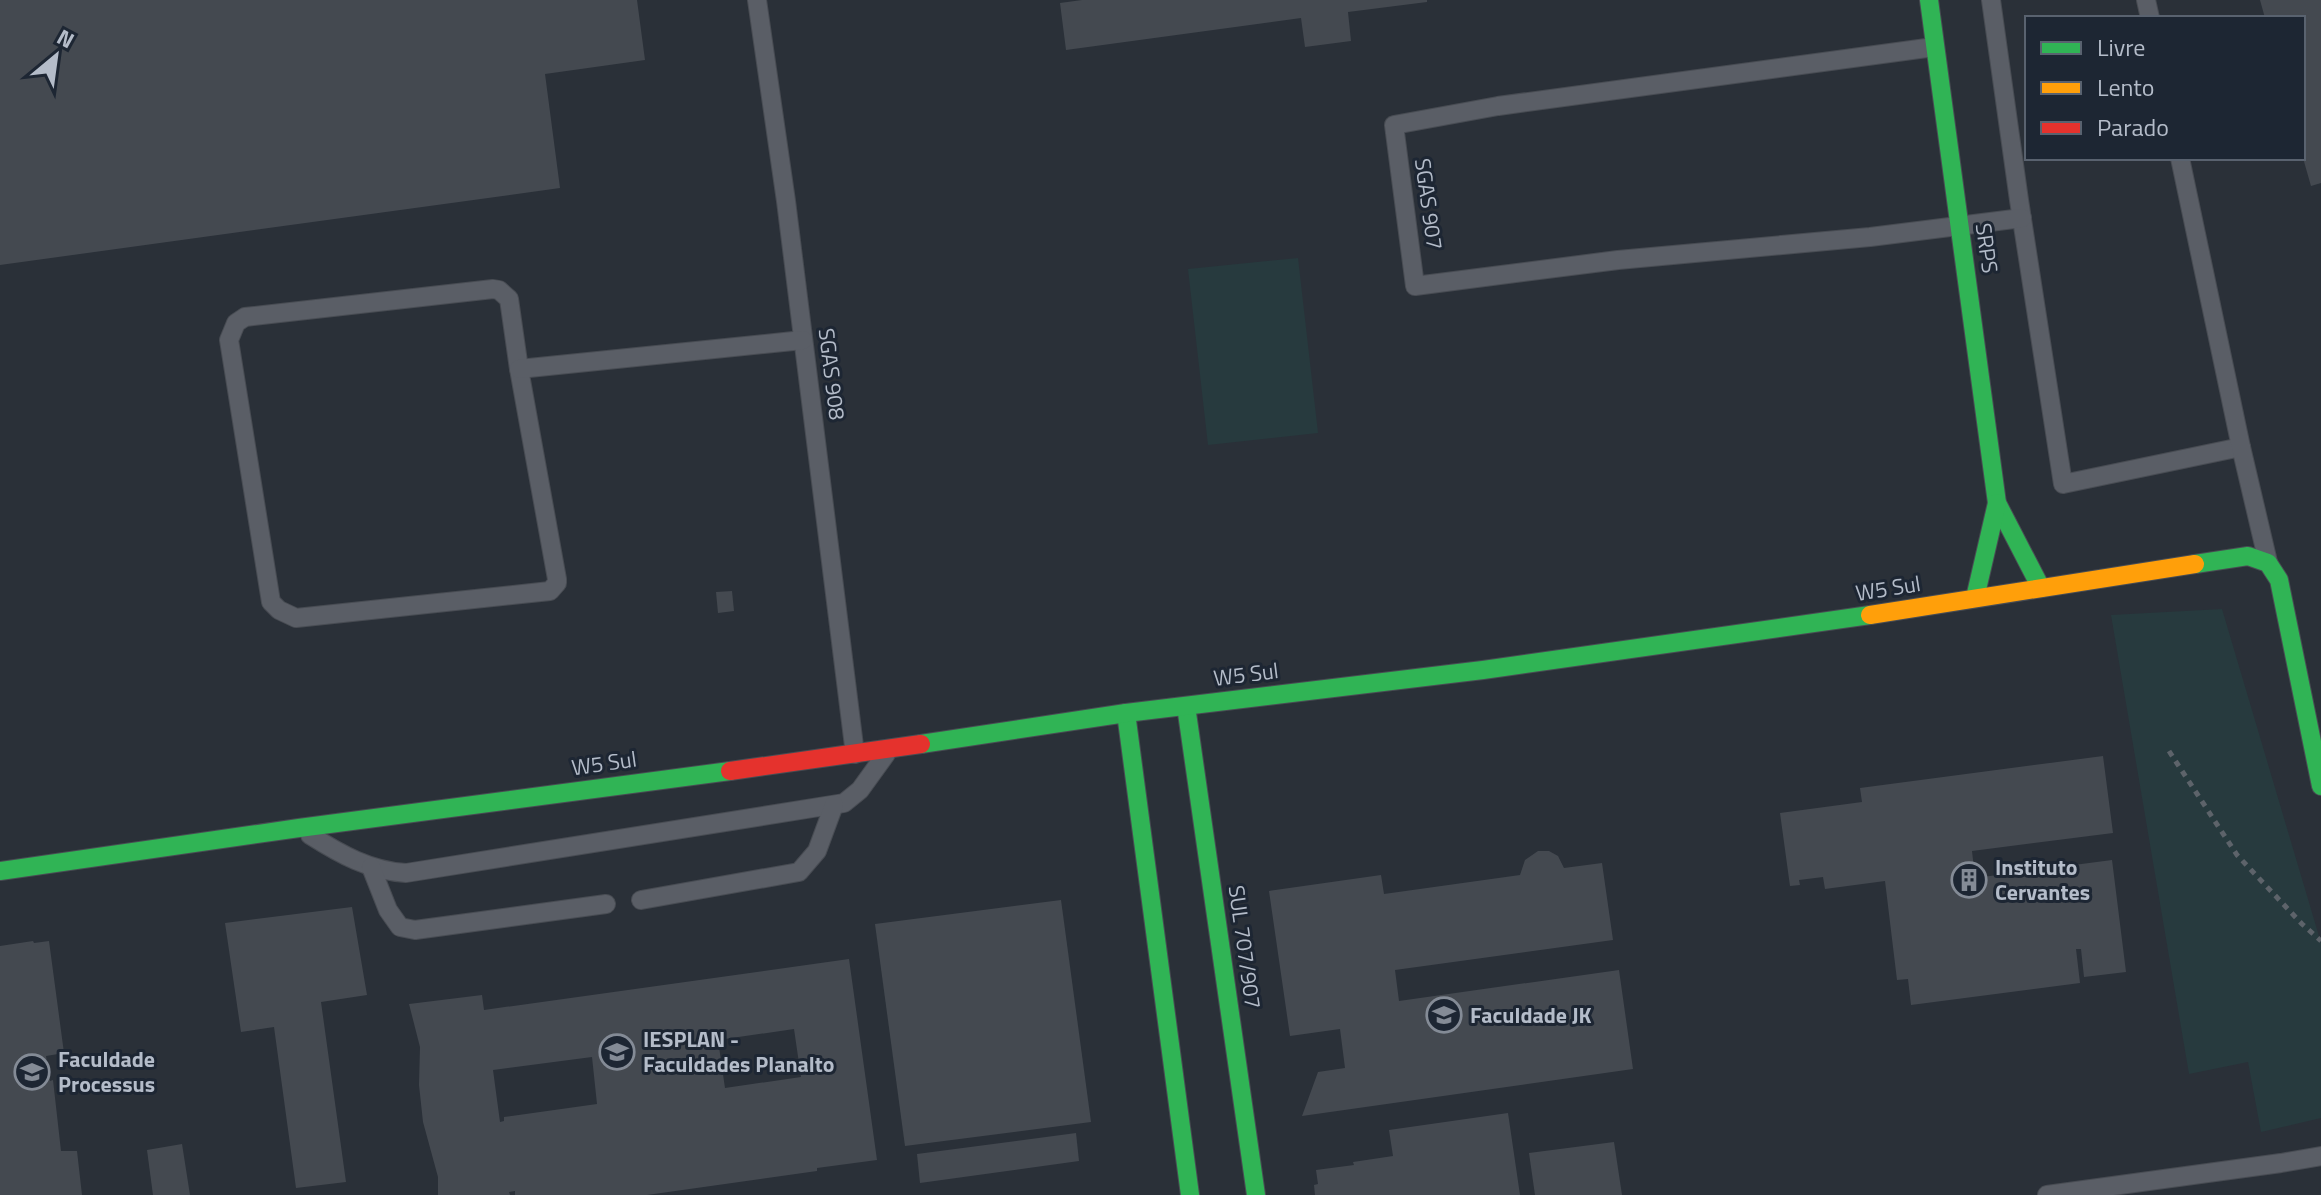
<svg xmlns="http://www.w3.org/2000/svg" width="2321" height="1195" font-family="'Titillium Web',sans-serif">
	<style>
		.green { fill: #273a3e }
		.building { fill: #444950; fill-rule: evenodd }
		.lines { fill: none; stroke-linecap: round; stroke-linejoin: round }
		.lane-casing { stroke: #484c53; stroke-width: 20 }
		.fast-casing { stroke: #484c53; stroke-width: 20 }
		.slow-casing { stroke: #484c53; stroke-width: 20 }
		.jam-casing { stroke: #484c53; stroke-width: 20 }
		.path { stroke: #5d636a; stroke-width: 5; stroke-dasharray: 6 6; stroke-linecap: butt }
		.lane { stroke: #5a5e66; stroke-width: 18 }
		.fast { stroke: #30b455; stroke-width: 18 }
		.slow { stroke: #ff9f0a; stroke-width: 18 }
		.jam { stroke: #e5322d; stroke-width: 18 }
		.labels { text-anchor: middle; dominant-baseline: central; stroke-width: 6; stroke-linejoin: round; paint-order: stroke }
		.street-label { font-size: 22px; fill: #b4bcc9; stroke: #1d2633 }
		.poi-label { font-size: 22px; font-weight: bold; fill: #b4bcc9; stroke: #1d2633; text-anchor: start }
	</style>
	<rect width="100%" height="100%" fill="#2a3038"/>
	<g class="green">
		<path d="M1298,258L1318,433L1208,445L1188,269Z"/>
		<path d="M2222,609L2321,943V1118L2261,1132L2248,1062L2189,1074L2111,615Z"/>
	</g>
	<g class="building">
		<path d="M0,0H637L645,60L545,74L560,188L0,265Z"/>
		<path d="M1082,0H1427V2L1348,12L1351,41L1305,47L1301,18L1066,50L1060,3Z"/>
		<path d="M2260,0H2321V183L2311,186L2303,158V18H2265Z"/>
		<path d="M732,591L734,611L718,613L716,592Z"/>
		<path d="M2103,756L2113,833L1972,851L1975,878L2112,860L2126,972L2084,977L2081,949H2076L2080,983L1911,1005L1908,979L1897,980L1885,881L1825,889L1823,877L1799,880L1800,885L1790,886L1780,813L1862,802L1860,788Z"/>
		<path d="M1538,851H1549L1558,856L1564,868L1602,863L1613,940L1395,970L1399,1001L1619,970L1633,1069L1302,1116L1318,1072L1345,1068L1340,1029L1290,1036L1269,891L1381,875L1384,894L1520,875L1525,860Z"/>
		<path d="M1061,900L1091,1122L905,1146L875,924Z"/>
		<path d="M352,907L367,995L321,1002L346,1182L296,1188L274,1027L241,1032L225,923Z"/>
		<path d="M33,941L34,943L49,941L64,1053L46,1056L50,1081L53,1080L61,1151H77L82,1195H0V946Z"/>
		<path d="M849,959L877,1160L817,1168V1171L647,1195H515V1191L509,1192L510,1195H438V1177L423,1122L419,1085L420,1047L409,1004L482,995L484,1010ZM794,1029L801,1077L725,1088L718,1040ZM592,1057L597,1104L504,1117V1121L500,1122L493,1070Z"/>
		<path d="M1508,1113L1520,1195H1315L1314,1185L1318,1184L1316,1170L1354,1165L1353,1162L1393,1156L1389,1130Z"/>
		<path d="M1076,1133L1079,1161L920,1183L917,1154Z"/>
		<path d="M1614,1142L1622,1195H1535L1529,1153Z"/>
		<path d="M182,1144L190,1195H153L147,1150Z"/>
	</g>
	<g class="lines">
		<defs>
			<g id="lane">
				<path d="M757,0L786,201L855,754"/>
				<path d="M1991,0L2019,200L2063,484L2241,447"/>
				<path d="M2146,0L2150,18"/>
				<path d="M1934,47L1498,106L1394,125L1415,286L1618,260L1870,237L2022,218"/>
				<path d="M2180,158L2241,447L2268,562"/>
				<path d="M493,289L499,290L509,299L519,369L557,579V583L550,591L296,618L279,610L271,602L229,340L236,323L245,317Z"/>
				<path d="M519,369L803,340"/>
				<path d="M310,835C340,854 370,871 406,873L844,803L860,790L886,754"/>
				<path d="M371,867L388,910L400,927L415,930L606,904"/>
				<path d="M641,900L799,872L817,851L834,805"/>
				<path d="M2047,1195L2281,1163L2321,1156"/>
			</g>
			<g id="fast">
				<path d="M1929,0L1997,503L2041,588"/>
				<path d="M2195,564L2248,556L2268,563L2279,580L2321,786"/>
				<path d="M1975,598L1997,503"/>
				<path d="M1186,706L1256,1195"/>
				<path d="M1126,713L1190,1195"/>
				<path d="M921,744L1126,713L1483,670L1870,615"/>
				<path d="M0,871L299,828L730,771"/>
			</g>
			<path id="slow" d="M1870,615L2195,564"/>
			<path id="jam" d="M730,771L921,744"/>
		</defs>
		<use href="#lane" class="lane-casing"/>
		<use href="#fast" class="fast-casing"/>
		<use href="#slow" class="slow-casing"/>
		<use href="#jam" class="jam-casing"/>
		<path class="path" d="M2169,751L2237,855L2302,924L2321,941"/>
		<use href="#lane" class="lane"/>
		<use href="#fast" class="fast"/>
		<use href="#slow" class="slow"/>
		<use href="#jam" class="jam"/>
	</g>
	<defs>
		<symbol id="building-ring" viewBox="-11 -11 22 22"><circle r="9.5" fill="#1d2633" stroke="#848b96" stroke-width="1.5"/><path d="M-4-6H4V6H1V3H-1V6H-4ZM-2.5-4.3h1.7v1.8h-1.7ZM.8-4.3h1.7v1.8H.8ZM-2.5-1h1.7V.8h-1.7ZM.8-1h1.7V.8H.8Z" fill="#848b96"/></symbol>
		<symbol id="university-ring" viewBox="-11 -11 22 22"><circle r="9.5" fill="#1d2633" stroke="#848b96" stroke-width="1.5"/><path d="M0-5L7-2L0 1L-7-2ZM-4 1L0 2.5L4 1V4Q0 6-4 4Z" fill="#848b96"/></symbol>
	</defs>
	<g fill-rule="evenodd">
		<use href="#building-ring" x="1949" y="860" width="40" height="40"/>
		<use href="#university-ring" x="1424" y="995" width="40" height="40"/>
		<use href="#university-ring" x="597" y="1032" width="40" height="40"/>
		<use href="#university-ring" x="12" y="1052" width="40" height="40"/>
	</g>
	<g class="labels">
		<g class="street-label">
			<text transform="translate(1429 204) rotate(82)">SGAS 907</text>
			<text transform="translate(1987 248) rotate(82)">SRPS</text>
			<text transform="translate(832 374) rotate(83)">SGAS 908</text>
			<text transform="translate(1888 588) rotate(-9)">W5 Sul</text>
			<text transform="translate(1246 674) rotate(-7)">W5 Sul</text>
			<text transform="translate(604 763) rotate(-8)">W5 Sul</text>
			<text transform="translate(1245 947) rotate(82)">SUL 707/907</text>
		</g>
		<g class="poi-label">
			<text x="1995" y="867">Instituto<tspan x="1995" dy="25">Cervantes</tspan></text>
			<text x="1470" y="1015">Faculdade JK</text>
			<text x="643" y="1039">IESPLAN -<tspan x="643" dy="25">Faculdades Planalto</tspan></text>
			<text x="58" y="1059">Faculdade<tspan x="58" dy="25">Processus</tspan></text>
		</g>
	</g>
	<rect x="2025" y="16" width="280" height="144" fill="#1d2633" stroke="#59626f" stroke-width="2"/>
	<rect x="2041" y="42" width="40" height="12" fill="#30b455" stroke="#59626f" stroke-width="2"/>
	<text x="2097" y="56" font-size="24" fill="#b4bcc9">Livre</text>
	<rect x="2041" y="82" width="40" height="12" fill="#ff9f0a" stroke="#59626f" stroke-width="2"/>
	<text x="2097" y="96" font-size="24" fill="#b4bcc9">Lento</text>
	<rect x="2041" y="122" width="40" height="12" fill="#e5322d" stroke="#59626f" stroke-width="2"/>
	<text x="2097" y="136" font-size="24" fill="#b4bcc9">Parado</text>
	<g transform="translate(56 56) rotate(29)" stroke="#1d2633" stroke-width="6" paint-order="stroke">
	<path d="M0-6L14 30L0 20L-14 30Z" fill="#b4bcc9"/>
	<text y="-12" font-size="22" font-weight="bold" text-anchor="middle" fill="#b4bcc9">N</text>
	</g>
</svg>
